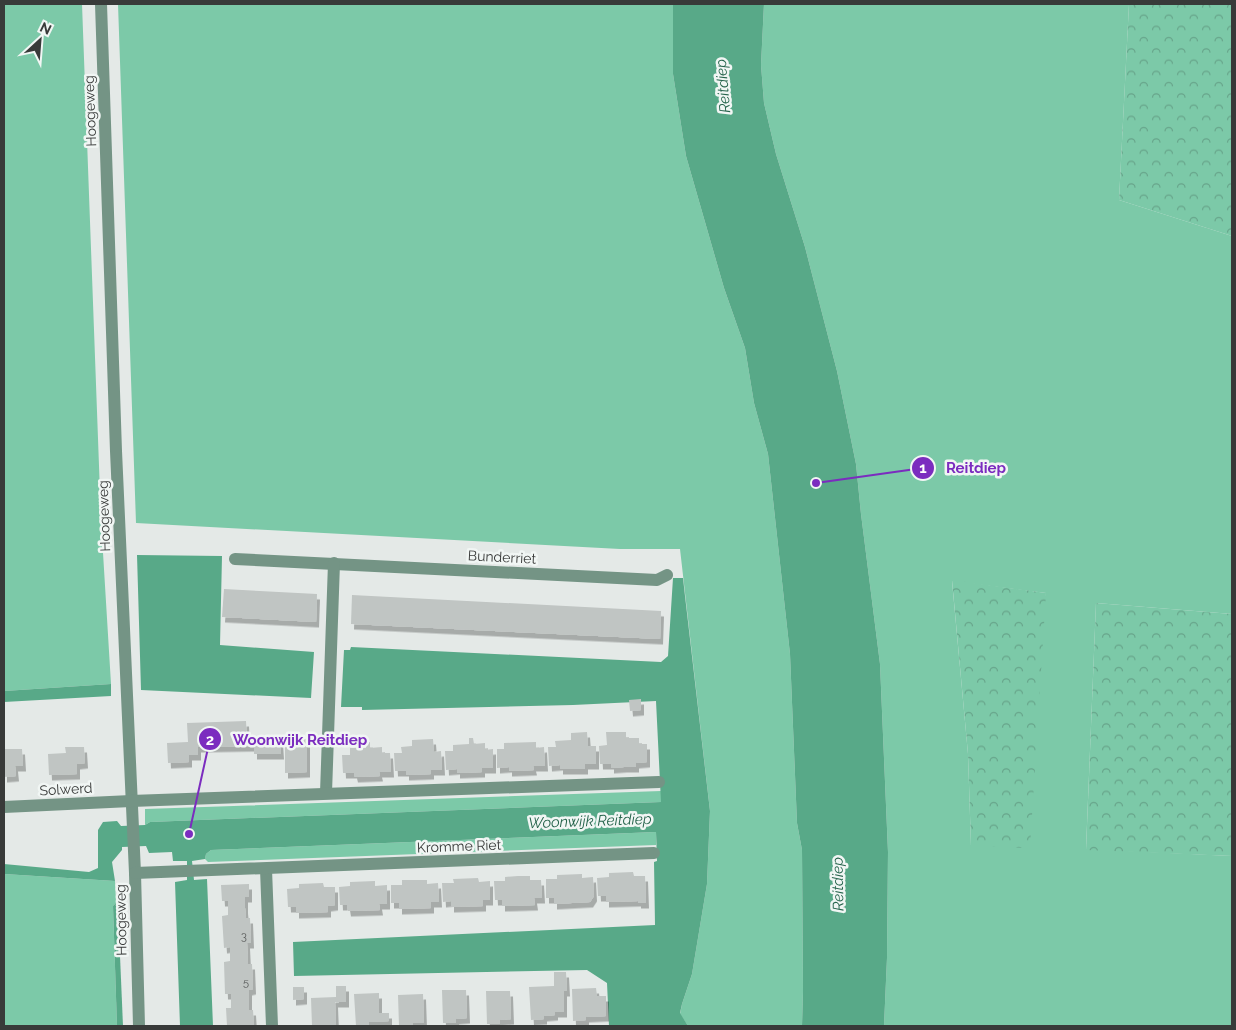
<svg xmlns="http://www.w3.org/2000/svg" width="1236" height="1030" font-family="Raleway,sans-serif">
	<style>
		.green { fill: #7cc9a8; fill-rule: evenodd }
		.forest { fill: url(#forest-crowns) }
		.water { fill: #58a988 }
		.building { fill: #c0c5c3; filter: url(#shadow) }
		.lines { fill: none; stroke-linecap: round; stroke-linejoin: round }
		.minor { stroke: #749485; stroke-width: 12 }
		.labels { text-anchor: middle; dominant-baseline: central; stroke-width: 5; stroke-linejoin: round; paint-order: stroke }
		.number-label { font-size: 11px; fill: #5a5d5c }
		.street-label { font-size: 14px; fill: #383a39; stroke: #f1f6f4 }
		.water-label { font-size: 15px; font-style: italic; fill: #26644c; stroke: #f1f6f4 }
		.leader { fill: none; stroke: #7b2cbf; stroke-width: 2 }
		.callout-dot { fill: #7b2cbf; stroke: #f1f6f4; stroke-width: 2 }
		.mark-label { font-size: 15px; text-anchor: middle; font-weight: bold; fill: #fff }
		.callout-label { font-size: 15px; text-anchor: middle; font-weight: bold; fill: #7b2cbf; stroke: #f1f6f4; stroke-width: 5; stroke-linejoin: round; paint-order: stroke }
	</style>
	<defs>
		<pattern id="forest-crowns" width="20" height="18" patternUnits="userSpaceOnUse" patternTransform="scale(1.25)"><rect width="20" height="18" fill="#7cc9a8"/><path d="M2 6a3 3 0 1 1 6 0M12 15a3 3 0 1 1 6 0" fill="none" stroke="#67a48a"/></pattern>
		<filter id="shadow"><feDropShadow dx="3" dy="5.5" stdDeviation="0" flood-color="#0004"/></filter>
	</defs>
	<rect width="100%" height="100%" fill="#e4e9e7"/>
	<g class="green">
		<path d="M4,4H82L101,520L111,684L4,691Z"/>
		<path d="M118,4H673V74L686,156L724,288L745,348L754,403L768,454L790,654L797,823L802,850L803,991L802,1026H688L680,1014L682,1004L692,974L707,884L710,811L680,549H620L136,523Z"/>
		<path d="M764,4H1129L1119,200L1232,236V614L1096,603L1086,849L1232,856V1026H884L887,958L888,852L880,664L861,514L856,464L837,371L805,247L776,154L764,103L761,65ZM952,581L1046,593L971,846L968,754Z"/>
		<path d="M661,791V802L150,822L145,825V809Z"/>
		<path d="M656,832V845L208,862L205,859L206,854L211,850Z"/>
		<path d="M4,874L115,881L116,903L113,906L117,1026H4Z"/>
	</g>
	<g class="forest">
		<path d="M1129,4H1232V236L1119,200Z"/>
		<path d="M952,580L1046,593L1030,848L971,846L968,754Z"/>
		<path d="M1096,603L1232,614V856L1086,850Z"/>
	</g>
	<g class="water">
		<path d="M673,4H764L761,65L764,103L776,154L805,247L837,371L856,464L861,514L880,664L888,852L887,958L884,1026H802L803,991L802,850L797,823L790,654L768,454L754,403L745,348L724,288L686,156L673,74Z"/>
		<path d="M137,555L222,556L220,645L314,652L311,698L141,690Z"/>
		<path d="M673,578H683L685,596L710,811L707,884L692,974L682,1004L680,1013L688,1026H609L607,983L587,970L294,976L293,942L655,925L654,862L657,861L656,832L211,850L206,854L205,859L192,861L194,880L207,879L213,1026H180L175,882L187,880V861H173L172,852L149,853L146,846L122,847V850L112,862L115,881L4,874V864L89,872L98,868V830L103,822L117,821L121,826L145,825L150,822L661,802L656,701L573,705L362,710V707H341L344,650H350L351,647L661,662L668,656Z"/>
		<path d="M111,684V696L4,702V691Z"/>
		<path d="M116,903L118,909L123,1026H117L113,906Z"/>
	</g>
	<g class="building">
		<path d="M224,589L317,594L316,622L222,617Z"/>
		<path d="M352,595L661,611L660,639L351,624Z"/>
		<path d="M641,699V710L630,711L629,700Z"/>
		<path d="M246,721L247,740L280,739L281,754H254V746L198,747V755H189V762L168,763L167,743L188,742L187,723Z"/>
		<path d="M587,732L588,746H596V764H585V769H560V765L549,766L548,747H556L555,741L571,740V733Z"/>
		<path d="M606,732H626V738H639V744H647V762L636,763V767H624L611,768V764H600L599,746L607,745Z"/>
		<path d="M469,738H473L474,744L485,743V750L493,749V768H482V772L457,773V769L446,770L445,751H453V745L469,744Z"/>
		<path d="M285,739H307V772L285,773Z"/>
		<path d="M433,739L434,752L441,751L442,770H431V774L406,775V771H395L394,753H402L401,747L412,746V740Z"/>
		<path d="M366,742H370V748L382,747V753H390L391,772H379L380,776L355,777L354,773H343L342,755H350V748H366Z"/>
		<path d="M536,742V748L544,747L545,766H533L534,770L509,771V767L497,768V749H504V743Z"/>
		<path d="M65,747H84L85,763L77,764V774L49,775L48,754L66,753Z"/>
		<path d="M4,749H22L23,766H15L16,776L4,777Z"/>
		<path d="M633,872L634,876H645L646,903H638V901L606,902V896H598L597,878L609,877V873Z"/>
		<path d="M582,874V878L593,877L594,896L590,902L554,904V898H546V879H557V875Z"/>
		<path d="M518,876H530V880H541L542,898H534L535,905L502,906V900H495L494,881H505V877Z"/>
		<path d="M478,878L479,882L490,881V900H483V906L451,907V901L443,902L442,883H454L453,879Z"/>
		<path d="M402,880H427V884L438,883L439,902H431V908L399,909V903H391V885H402Z"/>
		<path d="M375,881V886L387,885V904H379L380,910L348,911L347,905H340L339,887L350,886V882Z"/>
		<path d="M323,883L324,887H335V905L328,906V912L296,913V907H288L287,889L299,888V884Z"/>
		<path d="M249,884V897H245V908L246,918H250L251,943H247L248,964H252L253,989L249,990V1010H253L254,1026H227L226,1008H231V994H225L224,962L230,961V947L224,948L222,916L228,915V901H222L221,885Z"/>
		<path d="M554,972H566L567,991H564V1012H555V1015L544,1016V1019L531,1020L529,987L554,986Z"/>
		<path d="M336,986H346V1002H335L336,1026H312L311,998L336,997Z"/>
		<path d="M293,987H304V999L293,1000Z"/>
		<path d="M596,988L597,996H606V1016L586,1017V1020L573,1021L572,989Z"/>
		<path d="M442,990H466L467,1018L456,1019V1023H443Z"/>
		<path d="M486,991H510L511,1019L500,1020V1024H487Z"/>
		<path d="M379,993V1013H389V1021L369,1022V1026H356L354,994Z"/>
		<path d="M423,994L424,1023H413V1026H399L398,995Z"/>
	</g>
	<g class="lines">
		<g class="minor">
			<path d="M101,4L116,451L135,873L139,1026"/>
			<path d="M235,559L657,580L667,575"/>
			<path d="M326,793L334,563"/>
			<path d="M4,807L131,801L659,782"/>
			<path d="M266,869L272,1026"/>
			<path d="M135,873L654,853"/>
		</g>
	</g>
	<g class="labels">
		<g class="number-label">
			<text x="244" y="936">3</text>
			<text x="246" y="982">5</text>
		</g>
		<g class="street-label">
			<text transform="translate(90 111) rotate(-92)">Hoogeweg</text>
			<text transform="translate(104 516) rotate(-92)">Hoogeweg</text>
			<text transform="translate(502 557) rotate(3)">Bunderriet</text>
			<text transform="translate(66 789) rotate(-3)">Solwerd</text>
			<text transform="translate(459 846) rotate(-2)">Kromme Riet</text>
			<text transform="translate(121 920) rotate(-91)">Hoogeweg</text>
		</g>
		<g class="water-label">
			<text transform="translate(723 86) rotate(-95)">Reitdiep</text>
			<text transform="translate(590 821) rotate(-2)">Woonwijk Reitdiep</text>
			<text transform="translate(838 884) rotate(-91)">Reitdiep</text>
		</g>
	</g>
	<path class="leader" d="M816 483L923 468M189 834L210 739"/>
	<g class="callout-dot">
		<circle cx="816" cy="483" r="5"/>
		<circle cx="189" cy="834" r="5"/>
		<circle cx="923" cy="468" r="12"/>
		<circle cx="210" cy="739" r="12"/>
	</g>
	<g class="mark-label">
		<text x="923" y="473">1</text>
		<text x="210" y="745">2</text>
	</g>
	<g class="callout-label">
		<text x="976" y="473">Reitdiep</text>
		<text x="300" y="745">Woonwijk Reitdiep</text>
	</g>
	<rect width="1236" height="1030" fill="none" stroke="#383a39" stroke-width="10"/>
	<g transform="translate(40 40) rotate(26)" stroke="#f1f6f4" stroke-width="4" paint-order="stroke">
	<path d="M0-4L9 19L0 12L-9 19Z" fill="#383a39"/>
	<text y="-8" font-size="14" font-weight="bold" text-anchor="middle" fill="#383a39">N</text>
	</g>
</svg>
